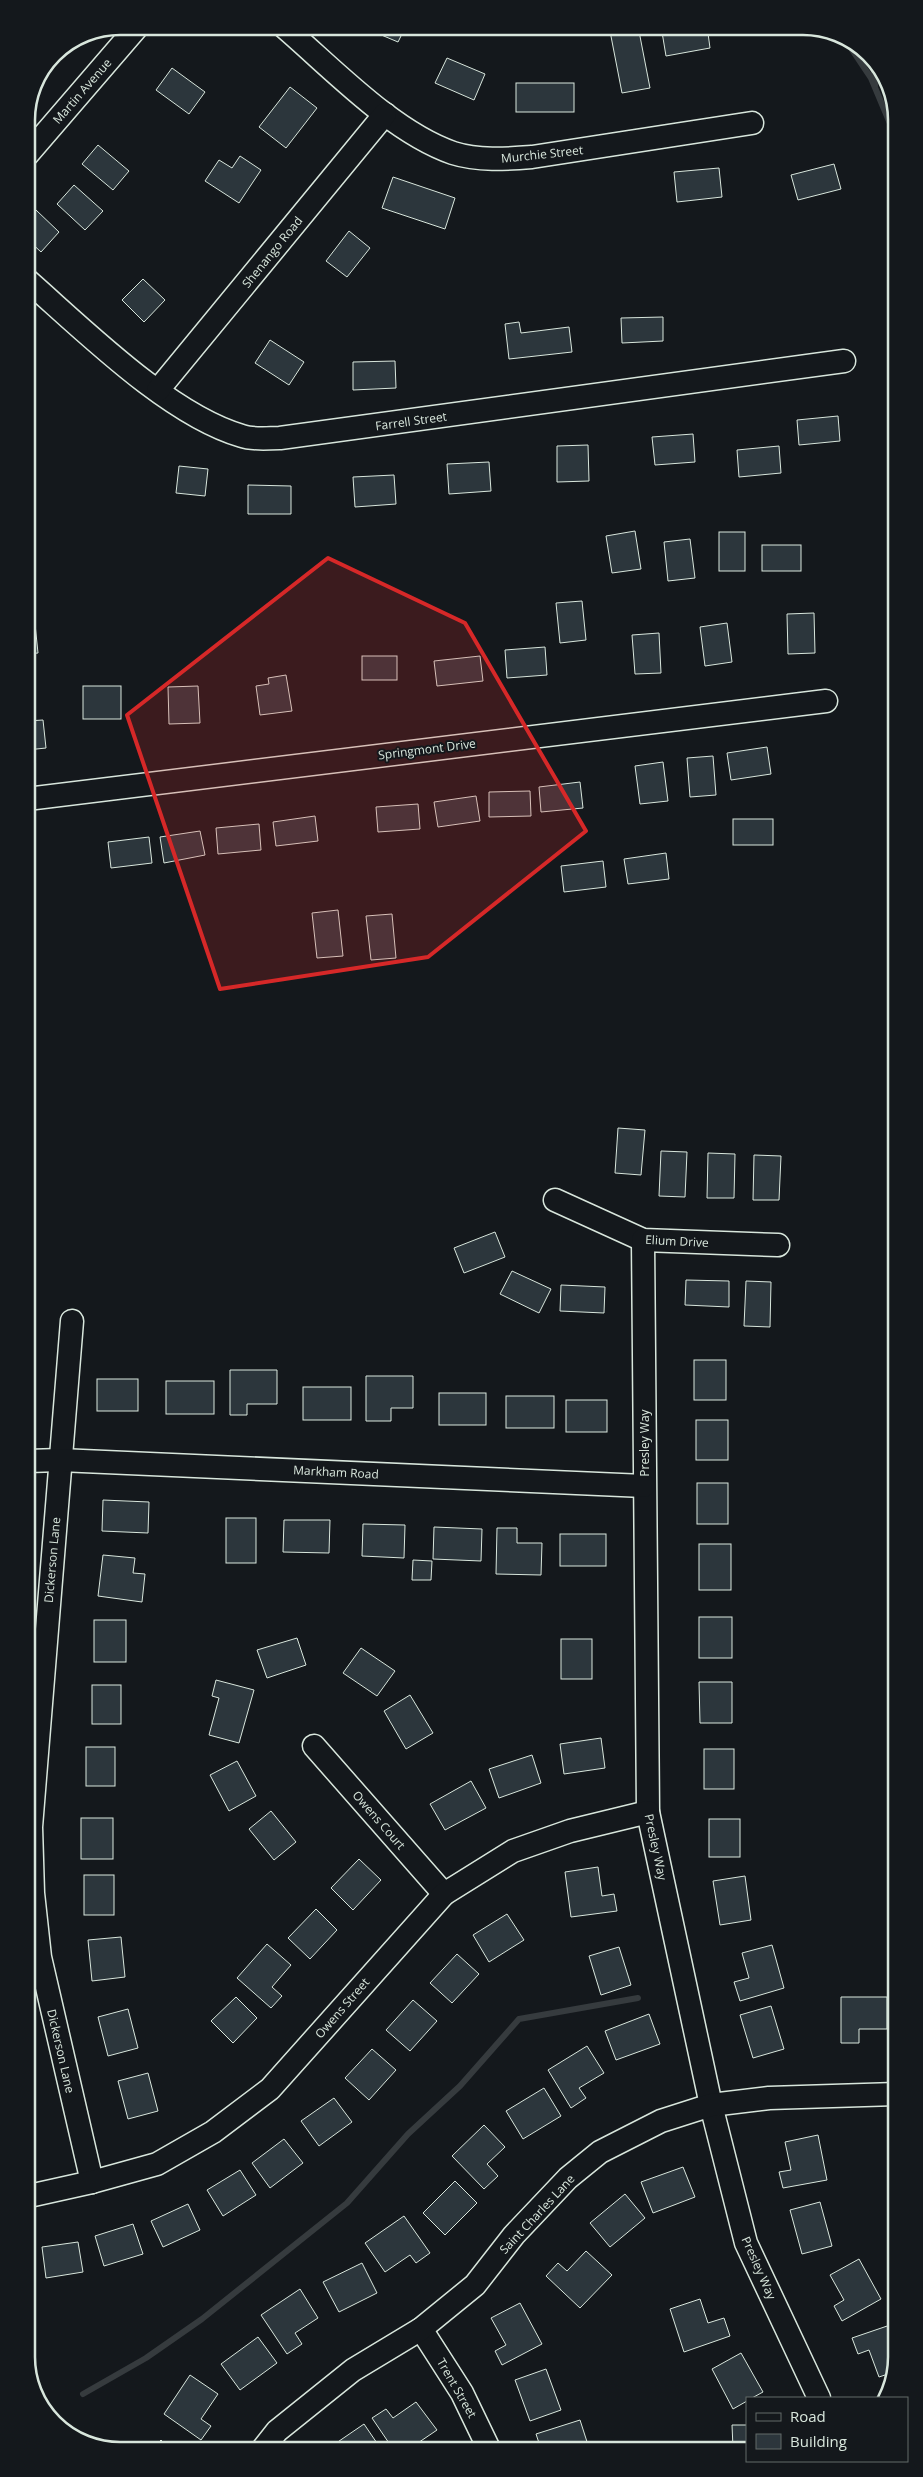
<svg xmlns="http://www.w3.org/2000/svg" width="923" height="2477" font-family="'Open Sans',sans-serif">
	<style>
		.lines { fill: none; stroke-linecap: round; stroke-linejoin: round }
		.stream { stroke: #363b3e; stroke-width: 6 }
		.building { fill: #2c363c; stroke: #d8e6dc }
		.minor-casing { stroke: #d8e6dc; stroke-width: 25 }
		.minor { stroke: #14181c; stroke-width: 22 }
		.marked { fill: #d62828; fill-opacity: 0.2; stroke: #d62828; stroke-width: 4; stroke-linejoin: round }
		.labels { text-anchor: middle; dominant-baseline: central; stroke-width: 4; stroke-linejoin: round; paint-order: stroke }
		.street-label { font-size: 12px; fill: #d8e6dc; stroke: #14181c }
		.rim { fill: none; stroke: #d8e6dc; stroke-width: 2.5 }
	</style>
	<rect width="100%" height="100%" fill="#14181c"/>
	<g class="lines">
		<g class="stream">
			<path d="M847,42L871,78L894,133"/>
			<path d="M873,63L875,85"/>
			<path d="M83,2394L146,2358L202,2319L347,2203L408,2134L460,2086L519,2019L638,1998"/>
		</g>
	</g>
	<g class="building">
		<path d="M360,26H406L398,42Z"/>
		<path d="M609,26H638L650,88L622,93Z"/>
		<path d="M661,26H707L710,48L666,56Z"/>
		<path d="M447,58L485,74L474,100L435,83Z"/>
		<path d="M172,68L205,92L189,114L156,90Z"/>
		<rect x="516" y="83" width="58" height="29"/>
		<path d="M290,87L317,108L286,148L259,127Z"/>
		<path d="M98,145L129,171L113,190L82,164Z"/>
		<path d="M240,156L261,170L239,203L205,181L219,160L232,168Z"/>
		<path d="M834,164L841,189L798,200L791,175Z"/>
		<path d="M719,168L722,197L677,202L674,172Z"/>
		<path d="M393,177L455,198L445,229L382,208Z"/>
		<path d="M74,185L103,211L85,230L57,204Z"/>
		<path d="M36,210L59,232L41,252L27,239V221Z"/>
		<path d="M349,231L370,248L347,277L326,261Z"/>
		<path d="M143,279L165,300L144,322L122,300Z"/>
		<path d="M663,317V341L622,343L621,318Z"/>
		<path d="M519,322L521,333L569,327L572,352L509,359L505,324Z"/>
		<path d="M270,340L304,362L289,385L255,363Z"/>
		<path d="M395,361L396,388L353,390V362Z"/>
		<path d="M838,416L840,441L799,445L797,420Z"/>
		<path d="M693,434L695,462L655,465L652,437Z"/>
		<path d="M588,445L589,481L557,482V446Z"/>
		<path d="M779,446L781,473L739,477L737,450Z"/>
		<path d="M489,462L491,491L449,494L447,464Z"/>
		<path d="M179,466L208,469L205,496L176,493Z"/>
		<path d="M394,475L396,504L355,507L353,477Z"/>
		<path d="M248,485L291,486V514H248Z"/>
		<path d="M635,531L641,569L612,573L606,536Z"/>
		<rect x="719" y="532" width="26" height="39"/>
		<path d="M690,539L695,578L668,581L664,542Z"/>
		<rect x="762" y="545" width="39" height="26"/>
		<path d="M582,601L586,640L560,643L556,603Z"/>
		<path d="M814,613L815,653L788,654L787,614Z"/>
		<path d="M727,623L732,662L705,666L700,627Z"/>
		<path d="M35,624L38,653L27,654V625Z"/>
		<path d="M659,633L661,673L635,674L632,635Z"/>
		<path d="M545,647L547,675L507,678L505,650Z"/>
		<rect x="362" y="656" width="35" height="24"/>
		<path d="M480,656L483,681L437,686L434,661Z"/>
		<path d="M286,675L292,711L260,715L256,686L269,684L268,678Z"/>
		<rect x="83" y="686" width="38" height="33"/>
		<path d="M198,686L200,723L169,724L168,687Z"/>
		<path d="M43,720L46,748L27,750V721Z"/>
		<path d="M767,747L771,774L731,780L727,753Z"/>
		<path d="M713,756L716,795L690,797L687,758Z"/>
		<path d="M663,762L668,801L640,804L635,766Z"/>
		<path d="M580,782L583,808L541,812L539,787Z"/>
		<path d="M530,791L531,816L489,817V792Z"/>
		<path d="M476,796L480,821L438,827L434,802Z"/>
		<path d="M418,804L420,829L378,832L376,807Z"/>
		<path d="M315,816L318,841L276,846L273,822Z"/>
		<rect x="733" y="819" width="40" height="26"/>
		<path d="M259,824L261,850L218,854L216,828Z"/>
		<path d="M200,831L205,855L164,863L160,837Z"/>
		<path d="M149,837L152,863L111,868L108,842Z"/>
		<path d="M666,853L669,879L628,884L624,859Z"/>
		<path d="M603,861L606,887L564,892L561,866Z"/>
		<path d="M338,910L343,956L317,958L312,913Z"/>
		<path d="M392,914L396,958L371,960L366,916Z"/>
		<path d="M618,1128L645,1130L641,1175L615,1173Z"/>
		<path d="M661,1151L687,1152L685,1197L659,1196Z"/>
		<path d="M708,1153L735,1154L734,1198H707Z"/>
		<path d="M754,1155L781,1156L779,1200H753Z"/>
		<path d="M495,1232L505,1257L464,1273L454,1248Z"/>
		<path d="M512,1271L551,1289L539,1313L500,1294Z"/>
		<path d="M686,1280L729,1281V1307L685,1305Z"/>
		<path d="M746,1281L771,1282L770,1327L744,1326Z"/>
		<path d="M561,1285L605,1287L604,1313L560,1311Z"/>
		<rect x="694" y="1360" width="32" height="40"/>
		<path d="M230,1370H277V1404H247V1415H230Z"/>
		<path d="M366,1376H413V1408H391V1421H366Z"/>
		<rect x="97" y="1379" width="41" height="32"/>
		<rect x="166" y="1381" width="48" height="33"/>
		<rect x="303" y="1387" width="48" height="33"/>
		<rect x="439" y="1393" width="47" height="32"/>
		<rect x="506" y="1396" width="48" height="32"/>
		<rect x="566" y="1400" width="41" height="32"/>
		<rect x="696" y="1420" width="32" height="40"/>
		<rect x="697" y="1483" width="31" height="41"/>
		<path d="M103,1500L149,1502L148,1533L102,1531Z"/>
		<rect x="226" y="1518" width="30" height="45"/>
		<path d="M284,1520H330L329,1553L283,1552Z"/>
		<path d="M363,1524L405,1525L404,1558L362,1556Z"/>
		<path d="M434,1527L482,1529L481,1561L433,1559Z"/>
		<path d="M497,1528H517V1543H542L541,1575L496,1574Z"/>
		<rect x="560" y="1534" width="46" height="32"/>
		<rect x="699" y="1544" width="32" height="46"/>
		<path d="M103,1555L135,1558L133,1573L145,1574L142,1602L98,1596Z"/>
		<path d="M413,1560L432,1561L431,1580H412Z"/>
		<rect x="699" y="1617" width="33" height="41"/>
		<rect x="94" y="1620" width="32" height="42"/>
		<path d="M297,1638L306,1665L267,1678L257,1650Z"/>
		<rect x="561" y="1639" width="31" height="40"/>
		<path d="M361,1648L395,1671L377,1696L343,1673Z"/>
		<path d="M216,1680L254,1690L239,1743L209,1735L219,1698L212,1696Z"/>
		<path d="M699,1682H732V1723H700Z"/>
		<rect x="92" y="1685" width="29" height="39"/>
		<path d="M410,1695L433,1733L406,1749L384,1711Z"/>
		<path d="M601,1738L605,1768L564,1774L560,1744Z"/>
		<rect x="86" y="1747" width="29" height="39"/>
		<rect x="704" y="1749" width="30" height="40"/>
		<path d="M532,1755L541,1783L499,1798L489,1769Z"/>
		<path d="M237,1761L256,1796L229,1811L210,1775Z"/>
		<path d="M471,1781L486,1808L445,1830L430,1804Z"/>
		<path d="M271,1811L296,1842L274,1860L249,1829Z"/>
		<rect x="81" y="1818" width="32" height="41"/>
		<rect x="709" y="1819" width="31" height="38"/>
		<path d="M359,1859L381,1880L353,1910L331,1888Z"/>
		<path d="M598,1867L602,1896L614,1894L617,1911L571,1917L565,1872Z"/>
		<rect x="84" y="1875" width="30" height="40"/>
		<path d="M745,1876L751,1920L720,1925L713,1881Z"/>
		<path d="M316,1909L337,1930L310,1959L288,1938Z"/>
		<path d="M507,1914L524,1940L489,1962L473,1935Z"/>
		<path d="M121,1937L125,1977L92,1981L88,1940Z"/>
		<path d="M267,1944L291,1965L272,1987L282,1996L271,2008L237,1978Z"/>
		<path d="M772,1945L784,1988L740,2001L734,1982L749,1978L742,1953Z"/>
		<path d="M619,1947L631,1985L601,1995L589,1956Z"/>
		<path d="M457,1954L479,1974L452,2003L430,1983Z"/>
		<path d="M236,1997L257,2018L233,2043L211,2021Z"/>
		<path d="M841,1997H887V2029H859V2043H841Z"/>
		<path d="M413,2000L437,2021L410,2051L386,2030Z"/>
		<path d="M771,2006L784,2049L753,2058L740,2015Z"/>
		<path d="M128,2009L138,2048L108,2056L98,2017Z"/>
		<path d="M649,2014L660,2044L616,2060L605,2031Z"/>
		<path d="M587,2046L604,2073L579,2088L586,2098L571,2108L548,2070Z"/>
		<path d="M372,2049L396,2070L369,2100L345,2078Z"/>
		<path d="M148,2073L158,2111L128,2119L118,2081Z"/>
		<path d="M544,2088L561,2116L523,2139L506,2111Z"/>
		<path d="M334,2098L352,2122L319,2146L301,2121Z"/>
		<path d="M484,2125L505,2147L487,2164L498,2176L484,2189L452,2156Z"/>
		<path d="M818,2135L827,2180L783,2188L779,2172L791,2170L785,2142Z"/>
		<path d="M284,2139L303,2163L270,2188L252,2163Z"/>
		<path d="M683,2167L695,2197L653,2213L641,2182Z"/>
		<path d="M240,2170L256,2195L223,2216L207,2190Z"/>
		<path d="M455,2181L477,2203L445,2235L423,2213Z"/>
		<path d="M625,2194L645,2218L610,2247L590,2223Z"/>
		<path d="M820,2202L832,2246L802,2254L790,2210Z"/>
		<path d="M188,2204L200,2230L163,2247L151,2221Z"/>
		<path d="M404,2216L430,2253L416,2263L410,2255L385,2272L365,2243Z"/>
		<path d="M133,2224L143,2254L104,2266L95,2236Z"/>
		<path d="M78,2242L83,2272L46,2278L42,2247Z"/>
		<path d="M586,2251L612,2275L580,2308L546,2276L558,2263L567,2271Z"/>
		<path d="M859,2259L881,2299L842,2321L834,2306L844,2300L830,2275Z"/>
		<path d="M362,2263L377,2293L339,2312L323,2282Z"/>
		<path d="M300,2289L318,2318L295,2333L302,2344L287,2354L261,2315Z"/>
		<path d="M700,2299L708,2323L724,2318L730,2336L684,2352L670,2309Z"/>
		<path d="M520,2303L542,2344L502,2365L495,2351L506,2345L491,2318Z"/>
		<path d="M896,2323L897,2357L891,2373L879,2377L869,2350L858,2354L852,2338Z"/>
		<path d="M258,2337L277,2363L240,2390L221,2364Z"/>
		<path d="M741,2353L763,2392L752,2398H747V2401L733,2409L712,2369Z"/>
		<path d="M546,2369L561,2410L530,2421L515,2380Z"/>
		<path d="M190,2375L218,2394L201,2419L211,2426L201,2440L164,2414Z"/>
		<path d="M416,2402L437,2430L409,2449H393L372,2418L386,2409L393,2418Z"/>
		<path d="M580,2420L589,2448L554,2449L553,2446L541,2449L536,2434Z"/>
		<path d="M364,2424L381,2449L326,2450Z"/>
		<path d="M732,2425H747V2448H733Z"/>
		<path d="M161,2440L171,2450H151Z"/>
	</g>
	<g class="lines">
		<defs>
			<g id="minor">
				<path d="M283,26C332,68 392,132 453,153C478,161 506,159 532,157L752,123"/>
				<path d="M26,156L138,26"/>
				<path d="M27,280C84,330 169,415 242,436C253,440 268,438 280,438L844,361"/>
				<path d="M158,390L385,114"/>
				<path d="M27,799L826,701"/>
				<path d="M555,1200L643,1240L778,1245"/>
				<path d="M643,1240L648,1812L711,2105L746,2243L819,2398"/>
				<path d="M72,1321L31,1827L33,1893L40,1957L92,2182"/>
				<path d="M28,1461L60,1460L644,1486"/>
				<path d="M314,1746L444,1894"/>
				<path d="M29,2196L92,2182L157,2164L213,2132L270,2089L444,1894L513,1851L570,1831L648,1812"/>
				<path d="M421,2329L462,2393L489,2449"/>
				<path d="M262,2450L277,2431L353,2370L421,2329L475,2285L514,2235L568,2178L600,2152L661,2121L711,2105L769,2098L896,2094"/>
			</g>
		</defs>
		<use href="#minor" class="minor-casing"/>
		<use href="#minor" class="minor"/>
	</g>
	<path class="marked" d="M328,558L465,623L586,831L428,957L220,989L127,715Z"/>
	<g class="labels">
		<g class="street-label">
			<text transform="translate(82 91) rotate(-49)">Martin Avenue</text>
			<text transform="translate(542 154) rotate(-6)">Murchie Street</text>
			<text transform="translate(272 252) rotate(-51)">Shenango Road</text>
			<text transform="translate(411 421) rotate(-8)">Farrell Street</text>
			<text transform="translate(427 749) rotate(-7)">Springmont Drive</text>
			<text transform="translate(677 1241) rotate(3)">Elium Drive</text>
			<text transform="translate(644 1443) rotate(-90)">Presley Way</text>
			<text transform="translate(336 1472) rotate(3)">Markham Road</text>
			<text transform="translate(52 1560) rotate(-85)">Dickerson Lane</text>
			<text transform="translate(379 1820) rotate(49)">Owens Court</text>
			<text transform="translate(656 1847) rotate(78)">Presley Way</text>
			<text transform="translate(342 2008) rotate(-49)">Owens Street</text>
			<text transform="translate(61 2051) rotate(77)">Dickerson Lane</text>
			<text transform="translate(537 2214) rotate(-47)">Saint Charles Lane</text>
			<text transform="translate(759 2268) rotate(66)">Presley Way</text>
			<text transform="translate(457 2388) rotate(60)">Trent Street</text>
		</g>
	</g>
	<path d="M0 0H923V2477H0ZM120 35H803A85 85 0 0 1 888 120V2357A85 85 0 0 1 803 2442H120A85 85 0 0 1 35 2357V120A85 85 0 0 1 120 35Z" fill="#14181c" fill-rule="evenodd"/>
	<path class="rim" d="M120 35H803A85 85 0 0 1 888 120V2357A85 85 0 0 1 803 2442H120A85 85 0 0 1 35 2357V120A85 85 0 0 1 120 35Z"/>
	<rect x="746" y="2397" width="162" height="65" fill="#14181c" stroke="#626a69"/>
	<rect x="756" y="2413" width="25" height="8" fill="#14181c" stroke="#626a69"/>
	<text x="790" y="2422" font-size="15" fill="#d8e6dc">Road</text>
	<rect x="756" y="2434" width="25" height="15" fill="#2c363c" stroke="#626a69"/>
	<text x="790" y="2447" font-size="15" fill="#d8e6dc">Building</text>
</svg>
